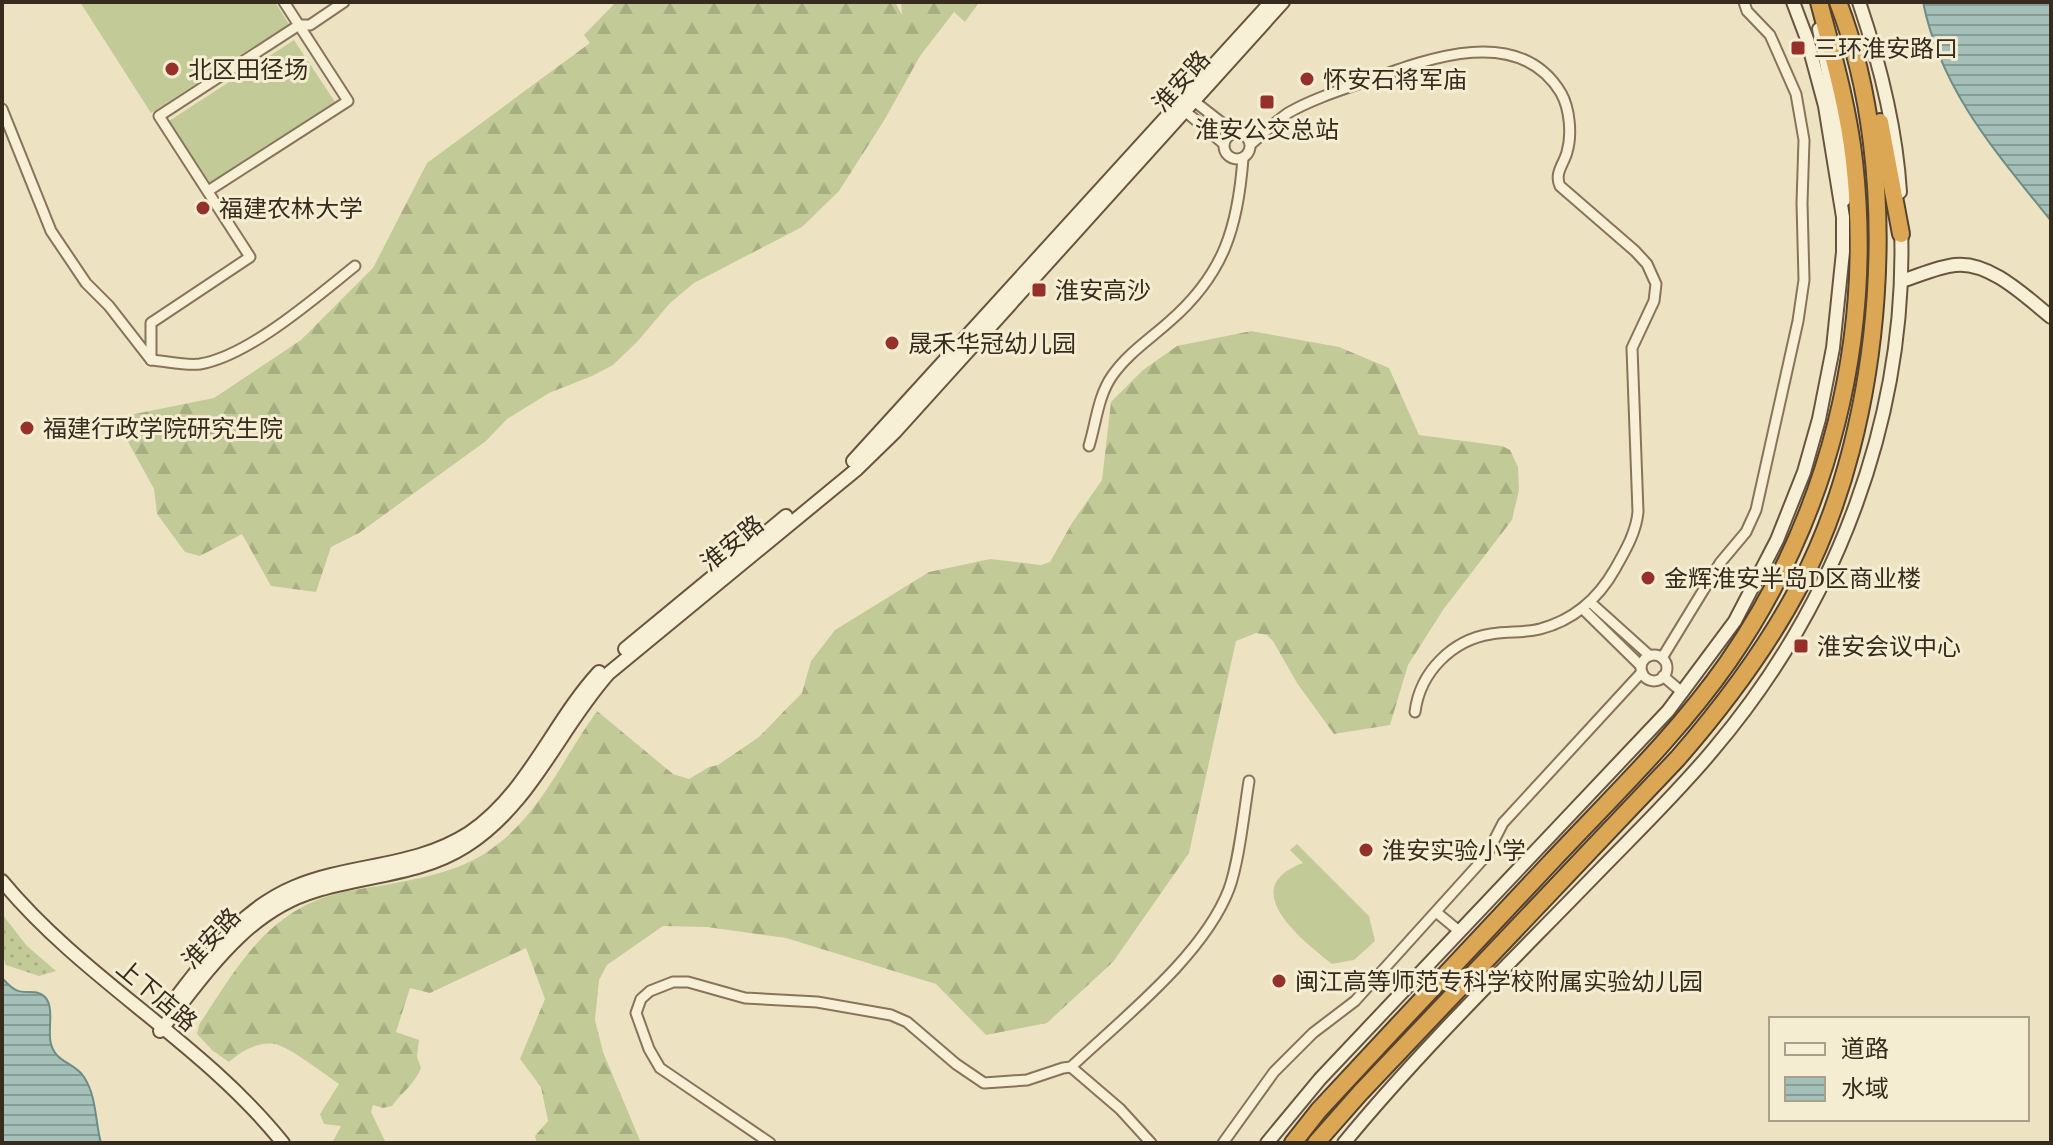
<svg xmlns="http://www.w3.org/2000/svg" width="2053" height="1145" font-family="'Source Serif 4','Noto Sans SC',serif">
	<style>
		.grass { fill: #c2cb97 }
		.forest { fill: url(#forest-firs) }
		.park { fill: url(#park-dots) }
		.water { fill: url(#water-rules); stroke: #6c8e87; stroke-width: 2 }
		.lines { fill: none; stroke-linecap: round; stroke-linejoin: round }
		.street-casing { stroke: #87745a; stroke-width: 13 }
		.secondary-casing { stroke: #69553d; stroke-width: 16 }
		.highway-casing { stroke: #55422e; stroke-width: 20 }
		.street { stroke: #f8f0d6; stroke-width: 9 }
		.secondary { stroke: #f8f0d6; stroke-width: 12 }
		.highway { stroke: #dba755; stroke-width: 16 }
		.poi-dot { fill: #95302b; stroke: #f5edd2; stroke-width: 3 }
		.labels { text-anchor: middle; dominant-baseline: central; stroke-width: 6; stroke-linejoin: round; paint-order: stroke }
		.poi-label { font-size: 24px; fill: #372b1e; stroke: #f5edd2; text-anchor: start }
		.street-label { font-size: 24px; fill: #372b1e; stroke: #f5edd2 }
	</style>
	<defs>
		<pattern id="forest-firs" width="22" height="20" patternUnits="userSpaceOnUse" patternTransform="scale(2)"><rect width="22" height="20" fill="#c2cb97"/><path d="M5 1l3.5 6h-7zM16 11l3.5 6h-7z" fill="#a7ae82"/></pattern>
		<pattern id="park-dots" width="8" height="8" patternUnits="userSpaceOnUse" patternTransform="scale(2)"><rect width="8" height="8" fill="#c2cb97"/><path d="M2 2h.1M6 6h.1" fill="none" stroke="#a7ae82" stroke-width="1.8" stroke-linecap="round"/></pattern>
		<pattern id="water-rules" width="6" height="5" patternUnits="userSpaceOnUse" patternTransform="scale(2)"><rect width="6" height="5" fill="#a5c0b9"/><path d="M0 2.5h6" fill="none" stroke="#879c96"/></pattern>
	</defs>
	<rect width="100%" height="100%" fill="#ede3c3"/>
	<g class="grass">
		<path d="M80,2H275L289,24L151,113Z"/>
		<path d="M294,40L335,102L210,183L169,121Z"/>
		<path d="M1297,844L1369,916L1375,941L1354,960L1332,964C1302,940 1235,888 1303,863L1290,850Z"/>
	</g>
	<g class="forest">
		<path d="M616,2H895L902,15L901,2H979L965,22L954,12L920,56L885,119L839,191L802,227L694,283L670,303L638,341L613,365L592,376L549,393L507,419L486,441L359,533L331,547L316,592L271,586L242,534L200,556L185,552L157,514L154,489L115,418L214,398L301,340L373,268L427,163L590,43L584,35Z"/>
		<path d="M1251,331L1339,347L1389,368L1419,435L1502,446L1510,450L1518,467L1519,490L1512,520L1443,610L1408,665L1390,725L1334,734L1297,683L1273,641L1267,635L1256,633L1236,641L1189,853L1113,962L1047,1023L986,1035L936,984L786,938L707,927L663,926L607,965L599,980L595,1020L603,1052L641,1143H537L535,1136L548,1121L541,1087L520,1059L545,999L526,948L430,993L410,988L396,1032L419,1040L417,1057L421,1068C414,1085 402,1092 392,1106L383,1108L373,1105L371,1112L386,1143H332L341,1126L324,1124L320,1114L339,1084C326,1075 288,1046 275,1044C258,1041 240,1052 229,1062L212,1050L197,1034L199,1025C233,973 263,918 325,897C344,891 366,888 385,885C420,878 453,873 484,854C538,820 561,761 597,711L673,774L689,779L709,767L718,765L759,737L788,707L802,693L811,661L835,630L929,572L990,559L1041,565L1050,562L1072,523L1102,480L1111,402L1143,370L1177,346Z"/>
	</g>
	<path class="park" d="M2,914L27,946L56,971L39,976L6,965L2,955Z"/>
	<g class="water">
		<path d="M1923,2H2051V221C1996,152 1941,91 1923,2Z"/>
		<path d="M2,978C6,982 10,987 16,990C25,995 36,988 45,997C55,1008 47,1030 51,1044C56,1063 74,1062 84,1077C97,1097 95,1122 101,1143H2Z"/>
	</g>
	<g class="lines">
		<defs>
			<g id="street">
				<path d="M1190,98L1235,133"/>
				<path d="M1180,107L1224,144"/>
				<path d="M2,109L51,231L86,283L109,306L151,360V323L250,257L159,116L299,25H310L344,2"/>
				<circle cx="1237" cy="146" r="13"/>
				<path d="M1251,144C1263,134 1275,122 1288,113C1312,99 1341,90 1367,81C1426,59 1519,23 1561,93C1570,109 1572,135 1567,152C1564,164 1554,173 1560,186L1635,251L1647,264L1656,284L1654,301L1632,348L1638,512C1636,533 1625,551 1615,569C1598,599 1574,620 1540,629C1524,633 1508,631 1491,634C1452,640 1420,672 1415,712"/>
				<path d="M208,191L348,101L284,2"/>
				<path d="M151,360C166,361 185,366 200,364C249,356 316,297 355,266"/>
				<path d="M1089,446C1096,423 1098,396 1112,376C1127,354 1150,339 1170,321C1224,274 1238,227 1243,158"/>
				<path d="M1590,602L1650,656"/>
				<path d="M1583,609L1641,666"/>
				<circle cx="1654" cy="668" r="13"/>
				<path d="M1662,658L1720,563L1746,532L1756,510L1798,321L1804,280L1802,203L1804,140L1796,94L1770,35L1747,11L1744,2"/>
				<path d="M1663,676L1683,693"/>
				<path d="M1436,912L1459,931"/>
				<path d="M1071,1067L1120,1109L1151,1143"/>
				<path d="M770,1143L660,1068L649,1049L636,1013L641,999L650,991L673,982H688L745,998L817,1002L891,1015L907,1022L956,1064L984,1083L1027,1080L1063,1068L1071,1067C1122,1019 1204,955 1229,889C1239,862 1244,812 1249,781"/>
				<path d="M1223,1143L1274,1072L1313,1033L1355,1001L1486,856L1503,823L1642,672"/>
			</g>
			<g id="secondary">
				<path d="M1859,2C1880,64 1896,127 1900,192"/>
				<path d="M1819,29L1840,129L1844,200"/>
				<path d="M1901,281C1918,276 1937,267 1955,265C1990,261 2026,297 2051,317"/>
				<path d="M853,461L1271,2"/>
				<path d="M625,649L786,516"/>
				<path d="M2,881C84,980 202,1042 283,1143"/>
				<path d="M168,1008C205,961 237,911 294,887C351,863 415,868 469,833C528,793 552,723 599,672"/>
				<path d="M160,1031C204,977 244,912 315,891C366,875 421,875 466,846C533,803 558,730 609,673L857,469L895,432L1283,2"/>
				<path d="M1267,1143L1320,1079L1668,711L1735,621L1777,540L1804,472L1819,419L1833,348L1843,252V217L1825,106L1807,39L1793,2"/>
				<path d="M1344,1143C1423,1047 1514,959 1601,869C1639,830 1678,792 1713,750C1836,605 1908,417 1901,226"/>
			</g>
			<g id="highway">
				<path d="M1880,122L1901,234"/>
				<path d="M1293,1143L1319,1110C1396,1027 1473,945 1551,862C1611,798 1677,735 1728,662C1829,516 1874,338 1854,161C1848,107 1833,55 1819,2"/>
				<path d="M1316,1143L1361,1092L1678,758C1725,704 1767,648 1800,585C1885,424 1904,172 1838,2"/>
			</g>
		</defs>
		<use href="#street" class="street-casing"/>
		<use href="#secondary" class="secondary-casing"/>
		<use href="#highway" class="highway-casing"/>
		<use href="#street" class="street"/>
		<use href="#secondary" class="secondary"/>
		<use href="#highway" class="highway"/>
	</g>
	<g class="poi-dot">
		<rect x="1790" y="40" width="16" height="16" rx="4"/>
		<circle cx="172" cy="69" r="8"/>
		<circle cx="1307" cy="79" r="8"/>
		<rect x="1259" y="94" width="16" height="16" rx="4"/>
		<circle cx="203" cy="208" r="8"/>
		<rect x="1031" y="282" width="16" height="16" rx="4"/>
		<circle cx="892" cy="343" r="8"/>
		<circle cx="27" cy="428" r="8"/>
		<circle cx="1648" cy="578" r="8"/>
		<rect x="1793" y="638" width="16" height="16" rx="4"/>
		<circle cx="1366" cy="850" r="8"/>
		<circle cx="1279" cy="981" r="8"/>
	</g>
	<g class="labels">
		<g class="poi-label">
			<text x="1814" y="48">三环淮安路口</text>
			<text x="188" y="69">北区田径场</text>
			<text x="1323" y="79">怀安石将军庙</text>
			<text x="1267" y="129" text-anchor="middle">淮安公交总站</text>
			<text x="219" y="208">福建农林大学</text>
			<text x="1055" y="290">淮安高沙</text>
			<text x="908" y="343">晟禾华冠幼儿园</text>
			<text x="43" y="428">福建行政学院研究生院</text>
			<text x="1664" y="578">金辉淮安半岛D区商业楼</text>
			<text x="1817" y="646">淮安会议中心</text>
			<text x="1382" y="850">淮安实验小学</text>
			<text x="1295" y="981">闽江高等师范专科学校附属实验幼儿园</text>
		</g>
		<g class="street-label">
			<text transform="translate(1181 81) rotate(-48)">淮安路</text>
			<text transform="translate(732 543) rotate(-39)">淮安路</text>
			<text transform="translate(211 938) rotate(-47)">淮安路</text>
			<text transform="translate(157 995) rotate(40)">上下店路</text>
		</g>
	</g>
	<rect width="2053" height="1145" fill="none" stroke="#372b1e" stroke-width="8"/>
	<rect x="1769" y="1017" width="260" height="104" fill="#f5edd2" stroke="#a99f8a" stroke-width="2"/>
	<rect x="1785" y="1043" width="40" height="12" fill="#f8f0d6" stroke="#a99f8a" stroke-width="2"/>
	<text x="1841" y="1057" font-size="24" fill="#372b1e">道路</text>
	<rect x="1785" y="1077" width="40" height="24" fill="url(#water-rules)" stroke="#a99f8a" stroke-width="2"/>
	<text x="1841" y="1097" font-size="24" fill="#372b1e">水域</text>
</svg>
